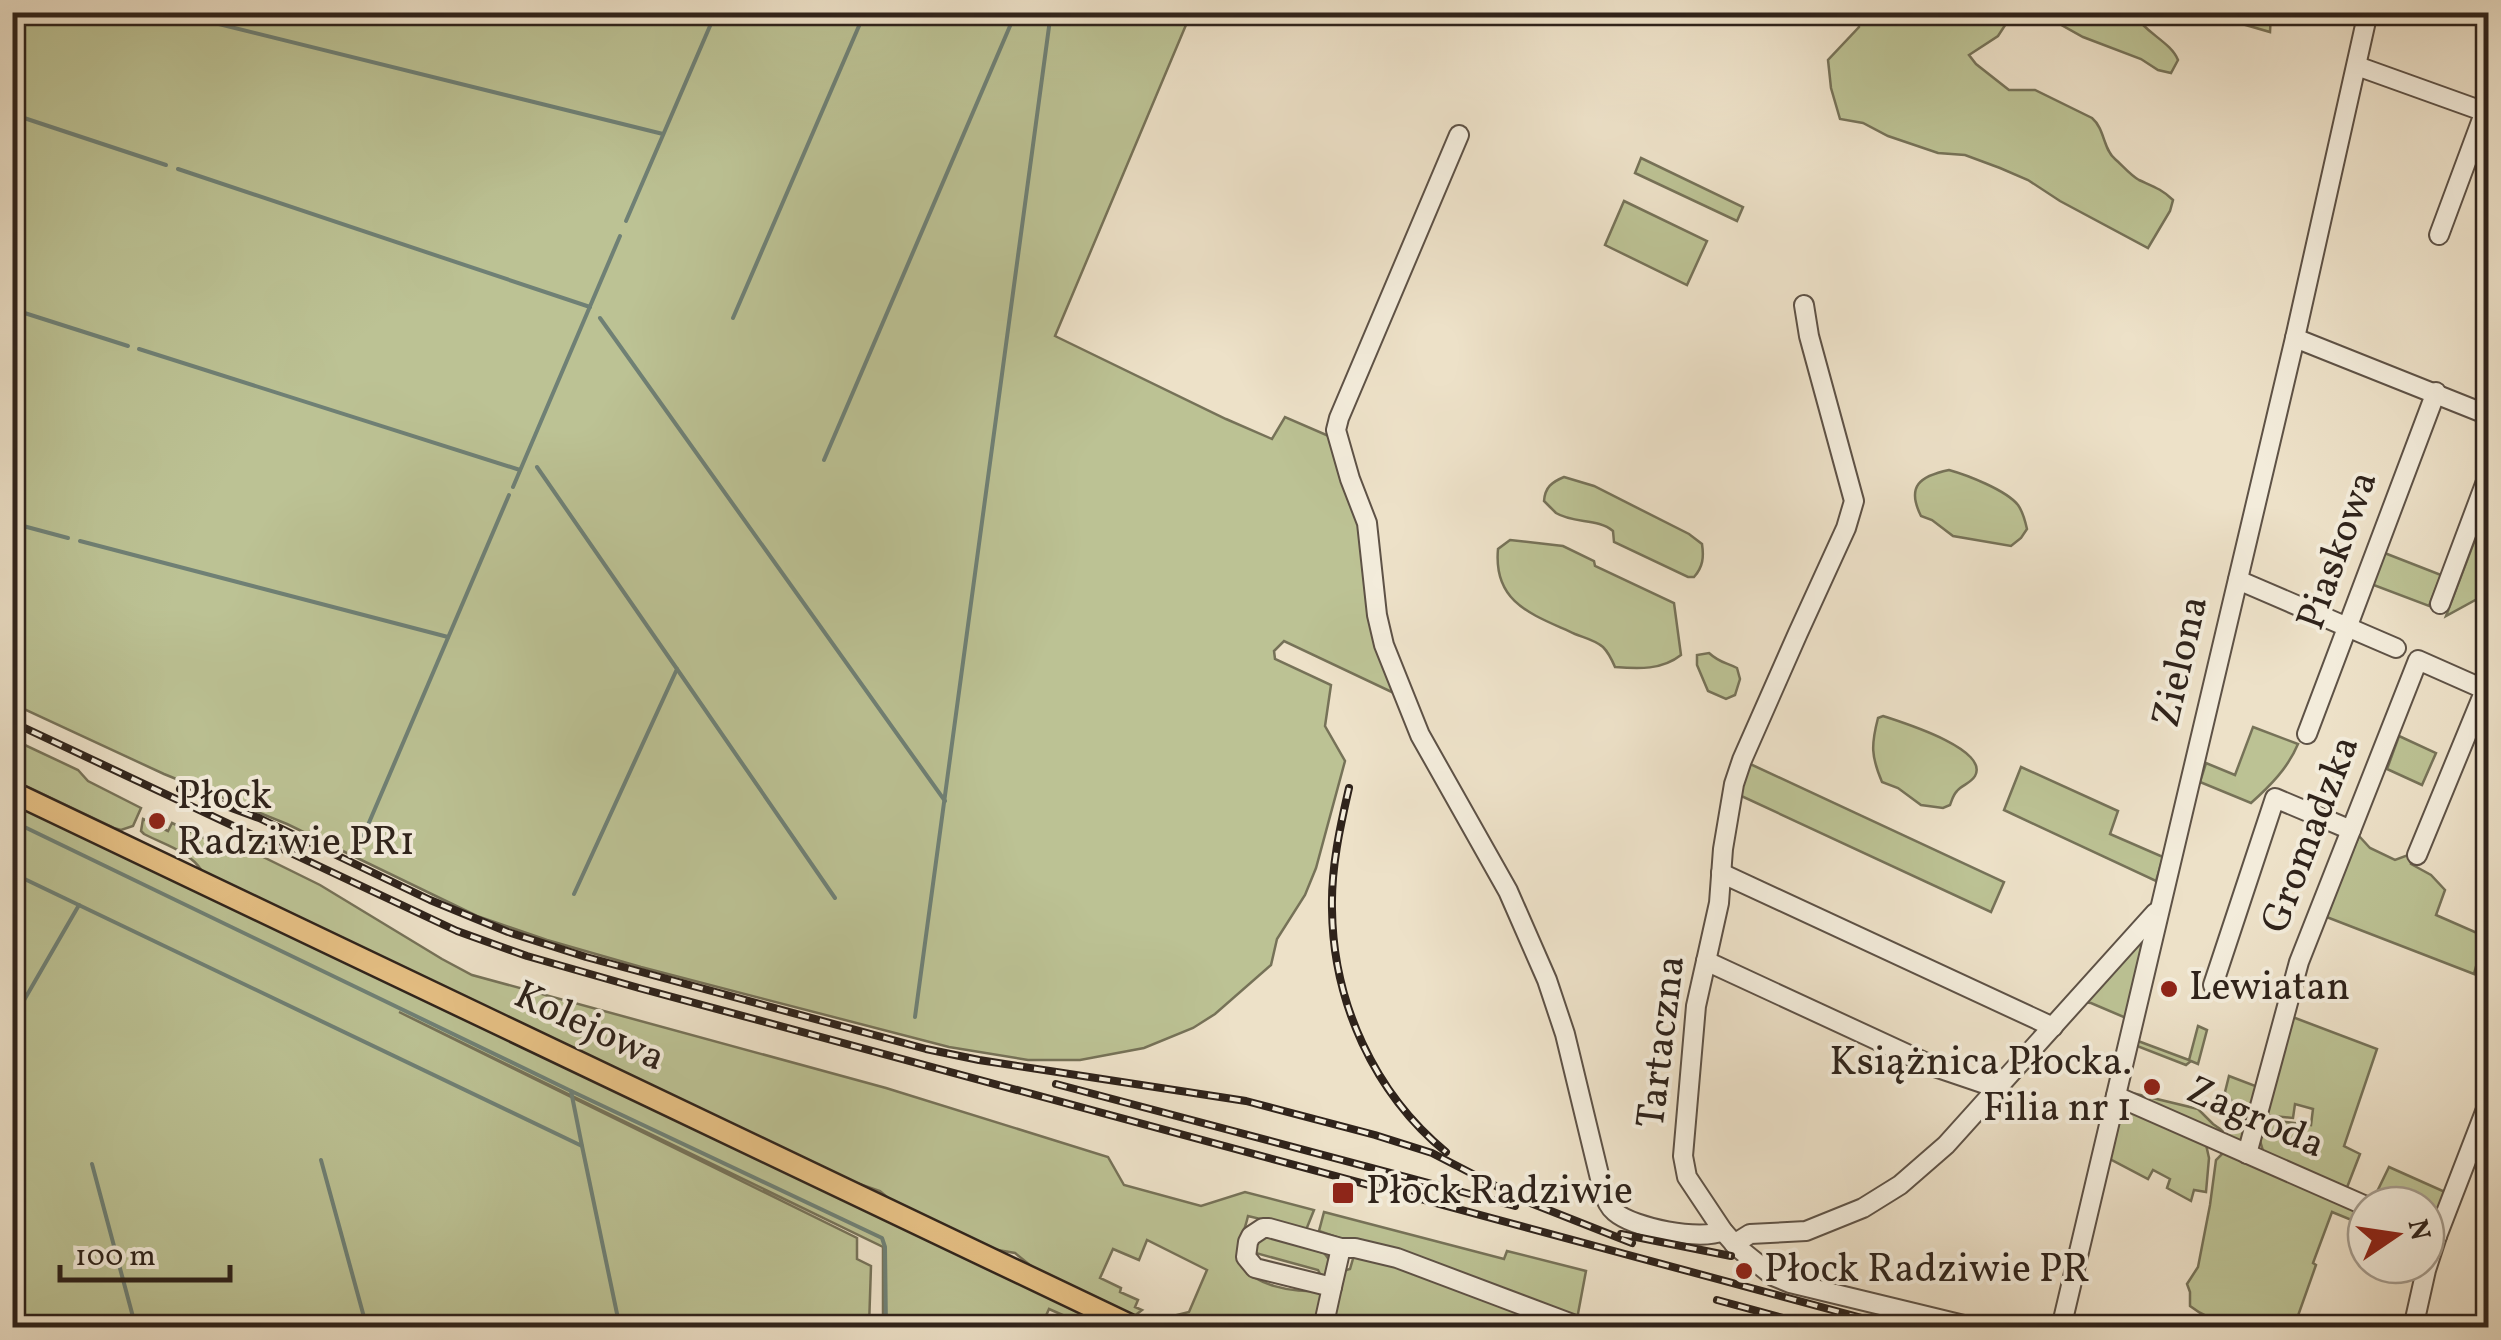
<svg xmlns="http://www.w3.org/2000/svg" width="2501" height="1340" font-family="Vollkorn,serif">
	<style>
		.green { fill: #bcc294; stroke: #767258; stroke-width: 2.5 }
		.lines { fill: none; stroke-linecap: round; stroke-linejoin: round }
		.stream { stroke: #6f8075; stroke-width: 4 }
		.minor-casing { stroke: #5e5246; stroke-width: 22 }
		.major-casing { stroke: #2f231b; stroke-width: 25 }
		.minor { stroke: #f3ecdb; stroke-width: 18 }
		.major { stroke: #e6c084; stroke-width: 20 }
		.rail-casing { stroke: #2f231b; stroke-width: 8 }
		.rail { stroke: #f3ecdb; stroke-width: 4; stroke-dasharray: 11; stroke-linecap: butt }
		.poi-dot { fill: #8f2418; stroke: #f3ecdb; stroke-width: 4 }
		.labels { text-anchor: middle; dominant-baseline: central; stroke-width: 8; stroke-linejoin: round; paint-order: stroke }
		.street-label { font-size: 40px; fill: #2f231b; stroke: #f3ecdb }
		.poi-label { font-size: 40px; fill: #2f231b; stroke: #f3ecdb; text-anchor: start }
	</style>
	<rect width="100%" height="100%" fill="#ede1c8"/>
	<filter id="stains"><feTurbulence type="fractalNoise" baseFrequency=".002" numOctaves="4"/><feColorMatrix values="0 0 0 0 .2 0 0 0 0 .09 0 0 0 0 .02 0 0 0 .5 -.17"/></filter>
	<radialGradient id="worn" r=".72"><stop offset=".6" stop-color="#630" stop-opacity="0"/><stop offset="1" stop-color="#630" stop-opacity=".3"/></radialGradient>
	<g class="green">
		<path d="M13,12L1191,13L1055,336L1226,419L1272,439L1285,417L1331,437L1361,515L1398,695L1284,641L1274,651L1275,659L1331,685L1325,726L1345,761L1316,868L1305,895L1277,939L1271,965L1215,1014L1193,1028L1144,1048L1080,1060H1028L949,1047L641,967L547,940L477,916L287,824L164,774L13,704Z"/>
		<path d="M1858,13H2013L1998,36L1969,55L1976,64L2009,90H2035L2092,118C2105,129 2103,149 2115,159C2122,165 2131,176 2139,180C2152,186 2162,189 2173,200L2170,211L2148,248L2060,201L2028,180L2000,168L1965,155L1938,153L1888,136L1863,123L1840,119L1831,88L1828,60L1859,27Z"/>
		<path d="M2040,13H2133C2145,33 2171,42 2178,60L2171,73L2158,70L2141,59L2083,37Z"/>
		<path d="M2205,13H2271L2270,32L2211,15Z"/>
		<path d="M1641,158L1743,207L1737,221L1635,173Z"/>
		<path d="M1624,201L1707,241L1687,285L1605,245Z"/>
		<path d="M1949,470C1967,475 2006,490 2018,505C2023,512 2025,520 2027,529L2021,538L2011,546L1953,536L1932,520L1921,516C1906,486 1920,476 1949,470Z"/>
		<path d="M1564,477L1594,486L1689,534L1702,544C1704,557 1703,567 1694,577H1688L1614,542L1613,531C1598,518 1574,524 1556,513C1554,511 1546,503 1544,501C1545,487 1552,482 1564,477Z"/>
		<path d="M1510,540L1563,546L1594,561L1595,566L1674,603L1681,655C1662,670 1639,669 1615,667C1612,660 1609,653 1603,647C1595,640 1585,638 1575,634C1534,615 1493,604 1498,549Z"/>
		<path d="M2474,542L2488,546V593L2446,616Z"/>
		<path d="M2382,552L2441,575L2429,606L2371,584Z"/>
		<path d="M1709,653C1720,663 1725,662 1737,668L1740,679L1735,695L1726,699L1708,691L1697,665V655Z"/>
		<path d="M1883,716C1901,722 1990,749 1975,776C1971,783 1962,785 1957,791C1953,795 1952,800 1950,805L1943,808L1921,805L1898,788L1882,782C1871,756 1871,745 1878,718Z"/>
		<path d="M2253,727L2298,744C2288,768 2270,786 2251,803L2200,782L2206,763L2235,775Z"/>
		<path d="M2399,736L2436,753L2422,785L2387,769Z"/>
		<path d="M12,739L78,770L88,781L141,808L133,826L121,830L114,828L13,780Z"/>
		<path d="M1746,762L2004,882L1991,912L1737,794Z"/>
		<path d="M2021,767L2118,811L2110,834L2163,857L2156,881L2004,810Z"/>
		<path d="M12,803L1114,1327H1090L1049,1309L1041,1327H883V1247L399,1012L857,1238V1259L871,1266L869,1327H13Z"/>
		<path d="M143,819L168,831L172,823L232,851L255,853L320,885L442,959L472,975L886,1088L1108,1157L1124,1185L1201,1206L1245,1192L1314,1210L1306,1230L1248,1216C1245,1230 1236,1249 1241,1262C1249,1285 1297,1294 1318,1290L1323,1293L1317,1327H1160L1155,1323V1316L1161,1319L1189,1312L1207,1270L1147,1240L1139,1260L1113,1249L1100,1278L1121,1288L1120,1292L1138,1300L1135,1307L1142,1310L1133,1317L1036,1270L1015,1253L992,1249L893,1202L880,1191L845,1179L202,871C189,851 165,845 144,834L141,831Z"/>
		<path d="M2359,836L2370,848L2395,860L2408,855L2413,857L2411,864L2431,875L2445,890L2436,915L2484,936L2474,974L2324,916Z"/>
		<path d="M2144,937L2126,1018L2091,1003L2080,1002Z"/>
		<path d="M2290,1016L2377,1049L2344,1146L2360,1154L2346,1190L2264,1154L2258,1134L2261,1119L2311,1125L2313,1109L2295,1104L2293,1118L2262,1115Z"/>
		<path d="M2198,1026L2207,1030L2198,1064L2191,1061L2186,1065L2137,1046L2138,1041L2189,1060Z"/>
		<path d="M2229,1076L2258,1087L2244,1141L2237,1142L2224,1138L2230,1129H2236C2249,1115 2233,1105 2225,1092Z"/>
		<path d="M2128,1092L2198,1109L2213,1124L2223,1131L2222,1135Z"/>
		<path d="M2123,1107L2205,1140L2209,1158L2206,1192L2194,1190L2191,1201L2167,1188L2170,1179L2153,1170L2148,1179L2110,1159Z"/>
		<path d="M2224,1152L2366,1211V1226L2332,1212L2313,1263L2316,1265L2294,1327C2258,1327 2220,1330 2190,1306V1292L2187,1284L2198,1267L2210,1205L2216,1160Z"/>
		<path d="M2389,1167L2445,1192L2432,1229L2426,1226V1205H2379L2372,1202Z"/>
		<path d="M1324,1212L1504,1259L1507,1251L1586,1271L1577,1319L1319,1231Z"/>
		<path d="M1264,1237H1273L1324,1253C1332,1261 1330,1267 1328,1278H1322L1318,1270L1252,1252L1255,1242Z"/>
		<path d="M1355,1252L1561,1327L1332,1328L1343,1271L1350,1269Z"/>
	</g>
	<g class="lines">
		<g class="stream">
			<path d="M170,12L663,134"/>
			<path d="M12,114L166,165"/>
			<path d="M178,169L590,307"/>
			<path d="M626,221L716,12"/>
			<path d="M12,309L128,346"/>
			<path d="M600,318L945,801"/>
			<path d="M733,318L865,12"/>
			<path d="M139,349L520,470"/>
			<path d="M824,460L1016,12"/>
			<path d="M537,467L677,669L574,894"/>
			<path d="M513,487L620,236"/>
			<path d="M12,523L68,538"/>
			<path d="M80,541L448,637"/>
			<path d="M677,669L835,898"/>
			<path d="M12,821L571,1091"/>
			<path d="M362,839L509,495"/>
			<path d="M12,873L582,1146L620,1328"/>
			<path d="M915,1017L1051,12"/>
			<path d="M12,1021L79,905"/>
			<path d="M582,1146L571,1091L882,1238L885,1247L886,1328"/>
			<path d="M321,1160L367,1328"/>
			<path d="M92,1164L136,1328"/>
		</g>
		<defs>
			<g id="minor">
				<path d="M2357,66L2488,113"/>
				<path d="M1459,135L1339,418L1336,430L1350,479L1367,523L1377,615L1384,645L1420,735L1508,891L1547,980L1565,1034L1603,1191C1606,1199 1608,1206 1615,1212C1634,1228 1700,1241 1723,1231"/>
				<path d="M2439,235L2488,103"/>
				<path d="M1804,305L1809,336L1854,501L1846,528L1798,633L1742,760L1734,784L1723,849L1719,903L1696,1006L1683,1156L1687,1177L1723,1231L1737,1247L1773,1276L1790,1283L1976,1328"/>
				<path d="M2295,338L2488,415"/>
				<path d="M2238,580L2396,648"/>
				<path d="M2440,604L2488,476"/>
				<path d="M2307,734L2436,392"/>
				<path d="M2417,855L2485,690"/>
				<path d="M1721,873L2053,1027"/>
				<path d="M1706,961L1935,1067L1997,1088"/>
				<path d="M2213,985L2275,798L2351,830"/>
				<path d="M2116,1096L2366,1206"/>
				<path d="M2247,1154L2299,962L2418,660L2488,691"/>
				<path d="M2426,1232L2437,1236L2488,1104"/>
				<path d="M1734,1244L1750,1234L1806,1231L1863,1208L1900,1185L1946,1145L2155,913"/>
				<path d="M1332,1287L1341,1248"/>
				<path d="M1323,1328L1332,1287L1255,1268L1246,1257L1248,1242L1251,1236L1263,1228H1269L1341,1248H1355L1397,1258L1583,1328"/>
				<path d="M2061,1328L2295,338L2368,12"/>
				<path d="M2413,1328L2426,1270L2437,1236"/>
			</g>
			<path id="major" d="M12,792L1136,1328"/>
		</defs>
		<use href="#minor" class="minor-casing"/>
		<use href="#major" class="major-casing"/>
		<use href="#minor" class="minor"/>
		<use href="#major" class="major"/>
		<defs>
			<g id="rail">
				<path d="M12,722L457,931L527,956L639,988L1899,1328"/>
				<path d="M1349,788C1340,827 1331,868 1332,909C1333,1002 1374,1093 1446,1152"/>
				<path d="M180,789L259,818L430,900L508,932L586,957L926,1049L979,1060L1246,1101L1375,1135L1432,1153L1523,1200L1632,1243"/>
				<path d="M1056,1084L1515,1206"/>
				<path d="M1621,1234L1731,1256"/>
				<path d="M1717,1300L1820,1328"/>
			</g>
		</defs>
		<use href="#rail" class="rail-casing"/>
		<use href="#rail" class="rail"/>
	</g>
	<g class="poi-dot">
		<circle cx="157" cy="821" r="10"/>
		<circle cx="2169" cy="989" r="10"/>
		<circle cx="2152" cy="1087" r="10"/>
		<rect x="1331" y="1181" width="24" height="24" rx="5"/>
		<circle cx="1744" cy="1271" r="10"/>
	</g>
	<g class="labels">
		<g class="street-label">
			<text transform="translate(2339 551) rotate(-70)">Piaskowa</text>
			<text transform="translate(2182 662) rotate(-77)">Zielona</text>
			<text transform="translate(2312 835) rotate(-69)">Gromadzka</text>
			<text transform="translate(589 1028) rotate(25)">Kolejowa</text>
			<text transform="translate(1663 1042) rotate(-83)">Tartaczna</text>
			<text transform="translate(2255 1119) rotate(24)">Zagroda</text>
		</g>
		<g class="poi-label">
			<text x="177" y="798">Płock<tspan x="177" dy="46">Radziwie PR1</tspan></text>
			<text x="2189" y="989">Lewiatan</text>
			<text x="2132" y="1064" text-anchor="end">Książnica Płocka.<tspan x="2132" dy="46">Filia nr 1</tspan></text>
			<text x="1366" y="1193">Płock Radziwie</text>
			<text x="1764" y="1271">Płock Radziwie PR</text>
		</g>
	</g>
	<rect width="2501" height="1340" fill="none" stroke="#ede1c8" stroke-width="50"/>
	<rect x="15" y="15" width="2471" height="1310" fill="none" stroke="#2f231b" stroke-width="5"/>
	<rect x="25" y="25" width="2451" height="1290" fill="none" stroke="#2f231b" stroke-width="2.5"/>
	<g transform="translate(2396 1235) rotate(77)"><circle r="48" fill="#f3ecdb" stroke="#a59c8e" stroke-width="2.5"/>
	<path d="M0-8L18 38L0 25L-18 38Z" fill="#8f2418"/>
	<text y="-15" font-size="28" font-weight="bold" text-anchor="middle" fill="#2f231b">N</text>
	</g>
	<path d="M60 1265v15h170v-15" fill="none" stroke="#2f231b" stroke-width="5"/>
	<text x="75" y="1265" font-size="30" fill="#2f231b" stroke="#f3ecdb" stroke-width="8" paint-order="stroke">100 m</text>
	<rect width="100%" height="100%" filter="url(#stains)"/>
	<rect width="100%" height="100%" fill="url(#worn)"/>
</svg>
